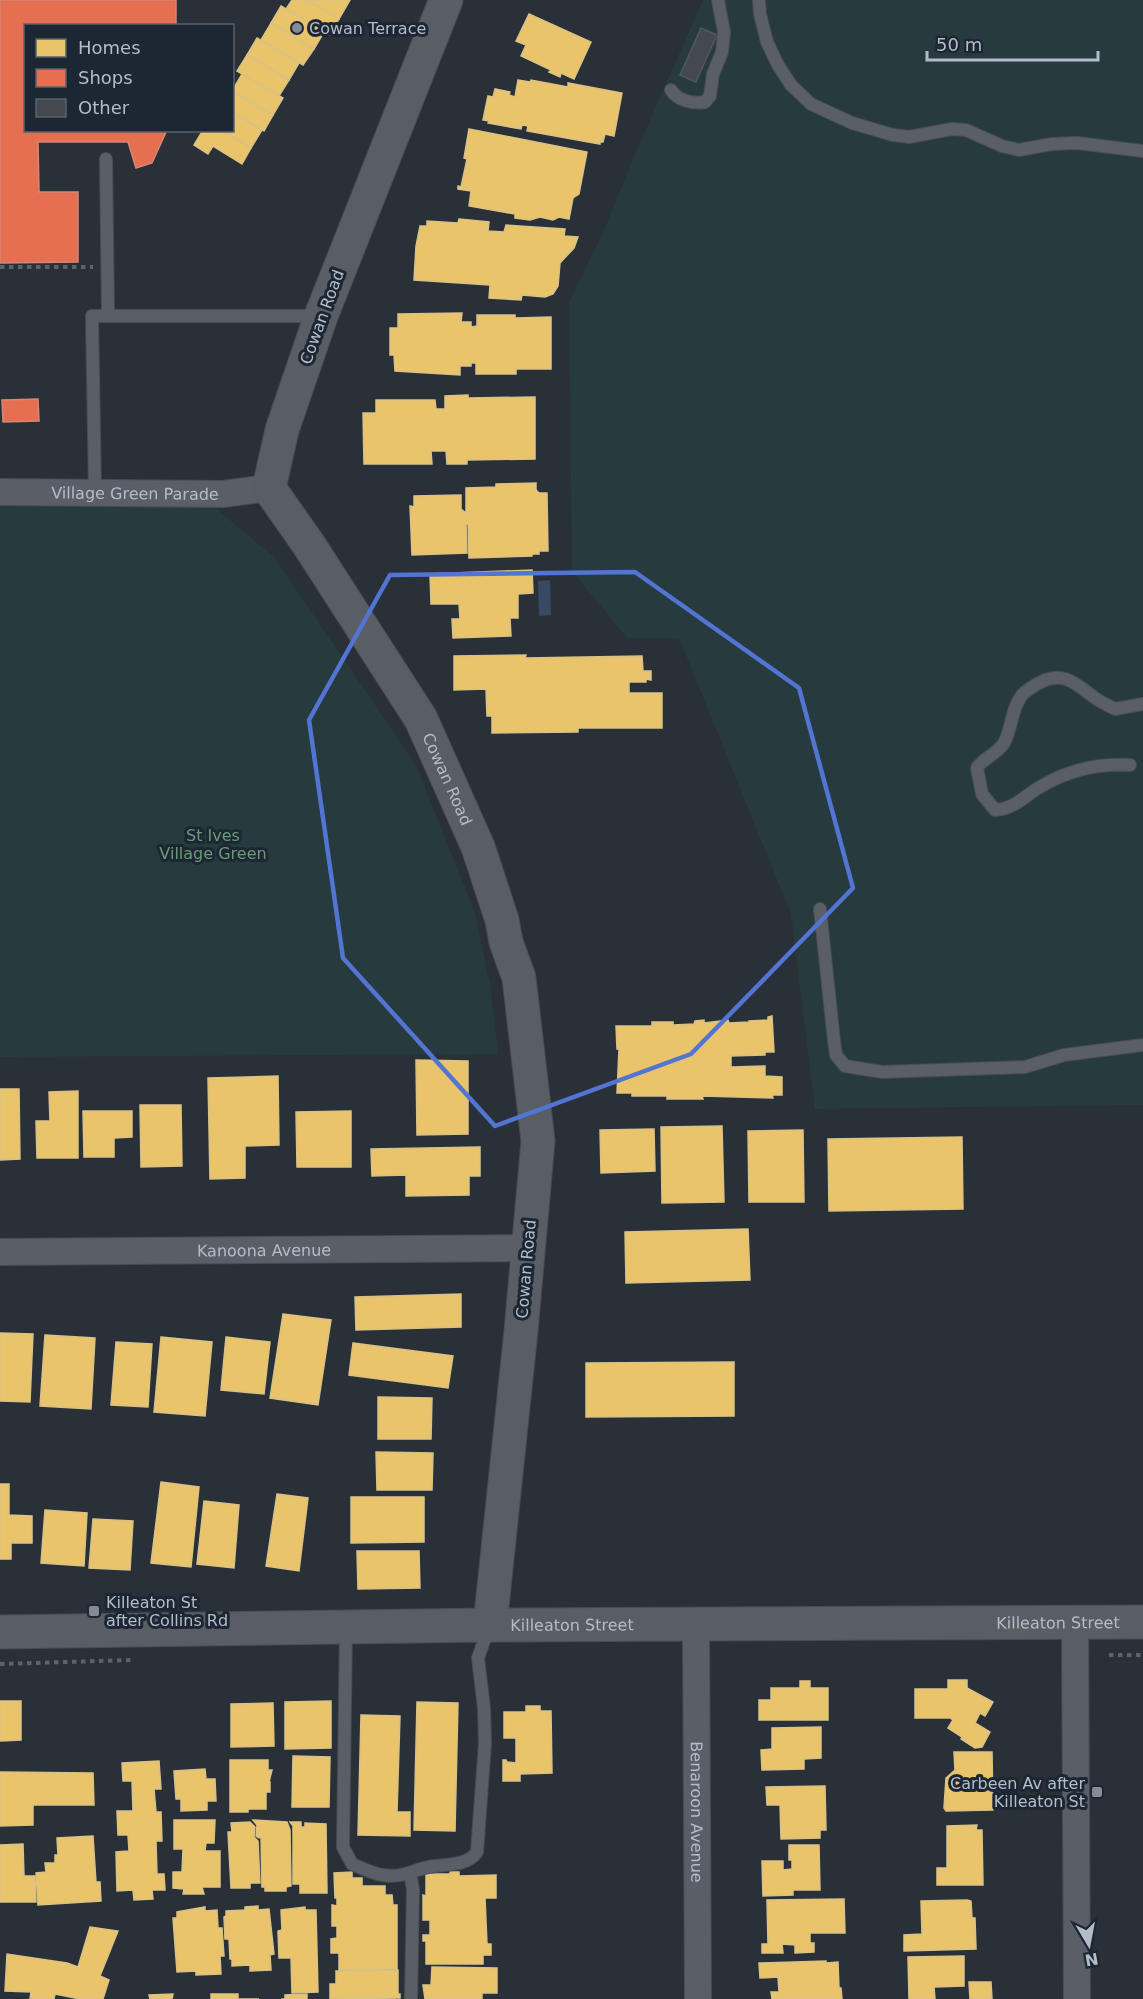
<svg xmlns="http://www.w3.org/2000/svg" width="1143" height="1999" font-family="'DejaVu Sans',sans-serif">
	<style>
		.green { fill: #273a3e }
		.water { fill: #384963 }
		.homes { fill: #e9c46a; stroke: #d9c286; stroke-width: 1.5 }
		.shops { fill: #e76f51; stroke: #d88675; stroke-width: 1.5 }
		.building { fill: #444950; stroke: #52575f; stroke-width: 1.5 }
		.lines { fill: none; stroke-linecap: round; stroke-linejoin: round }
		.lane-casing { stroke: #484c53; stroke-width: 14 }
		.street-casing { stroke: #484c53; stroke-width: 28 }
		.secondary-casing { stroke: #484c53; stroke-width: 35 }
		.path { stroke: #5d636a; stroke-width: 4; stroke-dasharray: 4.5 4.5; stroke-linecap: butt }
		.lane { stroke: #5a5e66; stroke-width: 12 }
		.street { stroke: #5a5e66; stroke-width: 26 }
		.secondary { stroke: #595d64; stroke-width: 33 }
		.marked { fill: none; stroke: #5274d3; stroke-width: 4.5; stroke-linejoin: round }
		.poi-dot { fill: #848b96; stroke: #1d2633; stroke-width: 2 }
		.labels { text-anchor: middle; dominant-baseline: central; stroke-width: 6; stroke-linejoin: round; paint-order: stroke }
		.poi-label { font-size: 16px; fill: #b4bcc9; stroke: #1d2633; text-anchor: start }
		.street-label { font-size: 16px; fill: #b4bcc9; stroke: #1d2633 }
		.park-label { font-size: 16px; fill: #6b9a76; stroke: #1d2633 }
	</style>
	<rect width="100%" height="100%" fill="#2a3038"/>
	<g class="green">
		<path d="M703,0H1143V1105L815,1109L791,914L679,638H627L572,571L569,302L604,230L635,154Z"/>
		<path d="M0,505H212L274,557L416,765L475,913L490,984L498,1054L0,1057Z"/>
	</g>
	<path class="water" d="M550,580L551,615L539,616L538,581Z"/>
	<g class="homes">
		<path d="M292,0H307L339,19L329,35L286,9Z"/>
		<path d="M307,0H350L339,19Z"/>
		<path d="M281,6L324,32L314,49L271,23Z"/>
		<path d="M529,14L591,42L574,79L561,73L560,77L549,72L551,70L521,56L526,45L516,41Z"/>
		<path d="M271,23L314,49L303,65L261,40Z"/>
		<path d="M257,38L299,63L289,80L247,55Z"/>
		<path d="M247,55L289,80L279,96L237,71Z"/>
		<path d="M242,74L283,98L273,115L232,91Z"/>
		<path d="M518,80L530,82L531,80L568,87V83L622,93L614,136L605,134L603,142H600V144L527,131L528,126L522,125L521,129L488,123L489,121L483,120L488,96L493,97L495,89L510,92L509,95L515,97Z"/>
		<path d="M232,91L273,115L264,131L232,112Z"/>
		<path d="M232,112L262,130L251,148L221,130H232Z"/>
		<path d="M469,129L587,152L579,194L573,198L569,219L559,217L553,220L540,217L530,220L515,218V214L469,206L471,191L458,189V186L461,187L467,159L464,158Z"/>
		<path d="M203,130H221L251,148L242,164L213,146L208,154L194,145Z"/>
		<path d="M459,219L489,222L488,231L504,232L506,225L565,229L564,236L578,237L574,248L560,263L558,286L553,294L545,297L522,295L521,300L489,298L490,285L414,280L416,246L420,226H427V221L458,223Z"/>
		<path d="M462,313L461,322H471V327L477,326V315H515V318L551,317V369H516V374H476V363H471V366H460V375L395,371L394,355H390V328H398V314Z"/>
		<path d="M468,395V398L535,397V459L467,460V464H447L446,451H431L432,464H364L363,413H376V400H435L436,409H445V396Z"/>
		<path d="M536,483V490L539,493H547L548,551H539V554H532V556L469,558L468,524H466L467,553L412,555L410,506L414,507V496L461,495V509L466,513V488L496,487V484Z"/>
		<path d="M532,570L533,593L518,594V618H510L511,636L453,638L452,619H460L459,604H431L430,574Z"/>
		<path d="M526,655L525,658L642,656L643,671H651V680L646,679V682H629V693H662V728H578V732L492,733V716H487L486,689L454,690V656Z"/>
		<path d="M772,1016L774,1052H765V1055L731,1056V1067L765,1066V1076L782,1077V1095H772L773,1098L702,1096L703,1099H667V1096H632V1093H617L619,1049H617L616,1026H652V1022H673V1025L694,1024L695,1021L704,1020V1023L728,1020L729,1023L749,1022V1021L768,1020V1017Z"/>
		<path d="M416,1060L468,1061V1134L417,1135Z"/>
		<path d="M278,1076L279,1145L245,1146V1178L210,1179L208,1078Z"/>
		<path d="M0,1089H19L20,1159L0,1160Z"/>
		<path d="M78,1091V1158H37L36,1121H50L49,1092Z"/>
		<path d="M140,1105H181L182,1166L141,1167Z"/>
		<path d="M83,1111H132V1137L114,1138V1157H84Z"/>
		<path d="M351,1111V1167H297L296,1112Z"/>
		<path d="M722,1126L724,1202L662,1203L661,1127Z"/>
		<path d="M654,1129L655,1171L601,1173L600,1130Z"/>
		<path d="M803,1130L804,1202H749L748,1131Z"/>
		<path d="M962,1137L963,1209L829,1211L828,1139Z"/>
		<path d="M480,1147V1176H469V1195L406,1196V1175L372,1176L371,1149Z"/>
		<path d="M748,1229L750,1280L626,1283L625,1232Z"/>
		<path d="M461,1294V1327L356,1330L355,1297Z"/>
		<path d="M283,1314L331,1320L318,1405L270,1398Z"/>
		<path d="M0,1333L33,1334L30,1402L0,1401Z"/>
		<path d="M45,1335L95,1338L91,1409L40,1406Z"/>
		<path d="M161,1337L212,1342L205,1416L154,1412Z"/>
		<path d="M226,1337L270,1342L264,1394L221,1390Z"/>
		<path d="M116,1342L152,1344L148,1407L111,1405Z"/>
		<path d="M353,1343L453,1356L448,1388L349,1375Z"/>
		<path d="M734,1362V1416L586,1417V1363Z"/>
		<path d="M378,1397L432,1398L431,1439H378Z"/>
		<path d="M376,1452L433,1453L432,1490H377Z"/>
		<path d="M161,1482L199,1487L191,1567L151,1563Z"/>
		<path d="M0,1484H9V1515L32,1516V1543H11V1559H0Z"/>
		<path d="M277,1494L308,1498L299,1571L266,1566Z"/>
		<path d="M351,1497H424V1542L351,1543Z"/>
		<path d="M204,1501L239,1505L234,1568L197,1564Z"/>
		<path d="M45,1510L87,1513L84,1566L41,1563Z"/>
		<path d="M93,1519L133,1521L130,1570L89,1568Z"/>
		<path d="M357,1551H419L420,1588L358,1589Z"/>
		<path d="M948,1680H967V1688L993,1702L985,1716L980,1713L975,1723L990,1732L982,1747L975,1748L961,1739L962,1737L948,1728L953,1720L950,1718H915V1689H948Z"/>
		<path d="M800,1681H810V1688H828V1720H759V1700H771V1688H800Z"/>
		<path d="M0,1701H21V1740L0,1741Z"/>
		<path d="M331,1701V1748L285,1749V1702Z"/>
		<path d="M417,1702L458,1703L455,1831L414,1830Z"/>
		<path d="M273,1703L274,1746L231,1747V1704Z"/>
		<path d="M526,1706H540V1711H551L552,1773L520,1774V1781H503V1760H506L507,1762L516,1763V1738H504V1712H526Z"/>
		<path d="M361,1715L400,1716L397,1812H410V1836L358,1835Z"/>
		<path d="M821,1727V1758L804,1759V1769L762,1770L761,1750L772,1749V1728Z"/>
		<path d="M954,1752H992L993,1810L946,1811L944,1808L946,1778L955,1770Z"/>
		<path d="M293,1756L330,1757L329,1807H292Z"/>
		<path d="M230,1760H268V1770H272L269,1782H270V1792H266V1809H248V1812H230Z"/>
		<path d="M159,1761L161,1789H154L156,1812H161L162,1841H156L157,1874H164L165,1890H152L153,1899L134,1900L133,1890L117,1891L116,1852L129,1851L128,1835H118L117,1811H133L132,1781H123L122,1763Z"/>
		<path d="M205,1769L206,1779H215L216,1801H207V1810L181,1811V1799H176L174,1771Z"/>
		<path d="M0,1772L93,1773L94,1805H33V1825L0,1826Z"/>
		<path d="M825,1786L826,1830H820V1838L781,1839L780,1805H767L766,1787Z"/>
		<path d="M174,1820H215L214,1843H206L205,1851H220V1887H202L204,1894H183L184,1889L173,1888V1872H182L183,1849H174Z"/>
		<path d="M253,1820L287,1822L290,1830L291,1886L286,1887V1891H265V1887H262L261,1837L259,1838L256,1836L257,1825Z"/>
		<path d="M250,1822L255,1827L254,1837L258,1841L260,1883H250V1888H231L228,1832H232L231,1823Z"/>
		<path d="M290,1822H301V1827H305V1823L326,1824L327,1893H300V1884H293V1826Z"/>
		<path d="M977,1825L976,1830H982L983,1885H937V1868H947V1826Z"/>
		<path d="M93,1836L96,1882H100L101,1901L38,1905L36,1873L46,1872L45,1863H55V1855H58L57,1838Z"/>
		<path d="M23,1844L24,1876H35L36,1902H0V1845Z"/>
		<path d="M789,1845H819L820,1890H793V1895L763,1896L762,1861H783V1870L792,1869V1860H789Z"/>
		<path d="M352,1872V1878H362V1886H385V1895H392L393,1905H397V1969L339,1970V1953H331V1939L337,1938V1926H332V1905L337,1906V1898H335L334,1873Z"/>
		<path d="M450,1872H459V1876L496,1875V1898H485L487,1944H491V1955H483V1964H426V1941H423V1935H430V1920H423V1895L426,1896V1874H450Z"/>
		<path d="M844,1899L845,1933H810V1943H814V1952L795,1953V1945L782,1944L783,1953H762V1944H768L767,1900Z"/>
		<path d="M967,1900L971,1901L972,1918H975L976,1949L904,1951V1935L922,1934L921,1901Z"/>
		<path d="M258,1906V1910L269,1909L274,1954L270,1955L271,1970L250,1971V1965L232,1966V1959H230L229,1939H225L224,1917L226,1916V1911L245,1910V1907Z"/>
		<path d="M205,1907V1911L217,1910L218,1928H222L224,1956H220L221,1974L196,1975V1971L177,1972L173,1918H177V1912Z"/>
		<path d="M305,1907V1910H316L318,1992L292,1993L291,1958H279L278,1931L282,1930L281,1910Z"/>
		<path d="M90,1927L118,1931L100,1976L109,1980L103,1999H80L55,1994L54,1999H30L31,1992L5,1991L7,1954L67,1963L78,1967Z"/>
		<path d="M964,1956V1986L934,1987L935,1999H909L908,1957Z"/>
		<path d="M826,1961V1963L838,1962L839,1988H841L842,1999H772L771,1992H779L778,1977L760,1978L759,1963Z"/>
		<path d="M432,1967L497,1968V1993H482V1999H425L423,1985H431Z"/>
		<path d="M398,1970V1994H400V1998L330,1999V1984H336V1971Z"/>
		<path d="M969,1982H991L992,1999H970Z"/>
		<path d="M173,1994L172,1999H150L149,1995Z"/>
		<path d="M211,1994H238V1999H259H211Z"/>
		<path d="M307,1994V1999H281H285V1995Z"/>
	</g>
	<g class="shops">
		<path d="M0,0H176V26H26V130H167L152,163L136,168L128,142H38L39,192H78V262L0,263Z"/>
		<path d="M38,399L39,421L3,422L2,400Z"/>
	</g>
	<path class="building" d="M701,28L717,35L696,82L680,75Z"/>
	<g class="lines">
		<defs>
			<g id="lane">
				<path d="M759,0L760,14L767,42L778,65L791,85L811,104L852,123L893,135L909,137L952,129L966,130L1002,146L1019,150L1052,144L1077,143L1143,151"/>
				<path d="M671,90C678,101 693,104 705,102L710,96L713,74L722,52L724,32L718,0"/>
				<path d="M106,159L108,315"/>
				<path d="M95,492L92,316H319"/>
				<path d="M1130,765C1097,763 1068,770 1040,787C1024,796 1015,809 995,810L982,794L977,768C982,759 996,755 1004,743C1012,729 1011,709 1022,695C1027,690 1035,685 1041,682C1063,671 1075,683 1091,695C1098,701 1107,705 1115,709L1143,704"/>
				<path d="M820,909L834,1041L836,1055L845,1066L882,1072L1025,1067L1064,1055L1143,1045"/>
				<path d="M346,1629L343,1847L352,1864C362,1868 373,1874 383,1875C400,1878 410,1872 424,1868C441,1863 466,1868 477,1852L485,1743L484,1708L478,1658L489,1627"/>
				<path d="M410,1874L413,1889L411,1999"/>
			</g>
			<g id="street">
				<path id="s1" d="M0,492L223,494L269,488"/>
				<path id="s2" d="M0,1252L529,1248"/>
				<path d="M1075,1622L1077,1999"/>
				<path id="s3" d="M696,1624L698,1999"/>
			</g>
			<g id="secondary">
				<path id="s4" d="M446,0L321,316L282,430L269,488L309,545L421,719L478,847L502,920L506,942L519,978L538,1141L521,1331L490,1625"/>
				<path id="s5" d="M0,1632L490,1625L1143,1622"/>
			</g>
		</defs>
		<use href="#lane" class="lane-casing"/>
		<use href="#street" class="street-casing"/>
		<use href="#secondary" class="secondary-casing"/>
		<g class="path">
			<path d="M0,267H93"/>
			<path d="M1109,1655H1143"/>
			<path d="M0,1664L131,1660"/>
		</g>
		<use href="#lane" class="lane"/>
		<use href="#street" class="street"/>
		<use href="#secondary" class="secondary"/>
	</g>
	<path class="marked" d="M635,572L799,688L853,888L691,1054L495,1126L343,958L309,720L390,575Z"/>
	<g class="poi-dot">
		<circle cx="297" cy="28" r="6"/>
		<rect x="88" y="1605" width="12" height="12" rx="3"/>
		<rect x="1091" y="1786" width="12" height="12" rx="3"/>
	</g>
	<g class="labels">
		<g class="poi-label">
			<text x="309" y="28">Cowan Terrace</text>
			<text x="106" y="1602">Killeaton St<tspan x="106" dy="18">after Collins Rd</tspan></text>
			<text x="1085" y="1783" text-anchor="end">Carbeen Av after<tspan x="1085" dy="18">Killeaton St</tspan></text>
		</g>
		<g class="street-label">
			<text transform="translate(322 317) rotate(-70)">Cowan Road</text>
			<text stroke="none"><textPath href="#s1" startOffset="135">Village Green Parade</textPath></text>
			<text stroke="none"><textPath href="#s4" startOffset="862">Cowan Road</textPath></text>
			<text stroke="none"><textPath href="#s2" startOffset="264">Kanoona Avenue</textPath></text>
			<text transform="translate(526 1269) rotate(-85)">Cowan Road</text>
			<text stroke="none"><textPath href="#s5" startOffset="1058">Killeaton Street</textPath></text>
			<text stroke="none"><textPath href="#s5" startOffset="572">Killeaton Street</textPath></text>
			<text stroke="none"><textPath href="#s3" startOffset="188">Benaroon Avenue</textPath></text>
		</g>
		<g class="park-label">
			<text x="213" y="835">St Ives<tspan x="213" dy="18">Village Green</tspan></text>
		</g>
	</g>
	<rect x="24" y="24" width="210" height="108" fill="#1d2633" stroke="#59626f" stroke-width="1.5"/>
	<rect x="36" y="39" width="30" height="18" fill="#e9c46a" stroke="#59626f" stroke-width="1.5"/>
	<text x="78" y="54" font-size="18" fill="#b4bcc9">Homes</text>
	<rect x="36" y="69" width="30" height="18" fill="#e76f51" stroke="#59626f" stroke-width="1.5"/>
	<text x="78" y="84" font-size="18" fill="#b4bcc9">Shops</text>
	<rect x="36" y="99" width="30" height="18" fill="#444950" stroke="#59626f" stroke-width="1.5"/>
	<text x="78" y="114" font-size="18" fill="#b4bcc9">Other</text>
	<g transform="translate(1089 1945) rotate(170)" stroke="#1d2633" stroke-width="4.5" paint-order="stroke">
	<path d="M0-4.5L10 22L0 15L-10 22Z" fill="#b4bcc9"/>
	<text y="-9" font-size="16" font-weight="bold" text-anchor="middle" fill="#b4bcc9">N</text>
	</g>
	<path d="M927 51v9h171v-9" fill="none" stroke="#b4bcc9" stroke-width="3"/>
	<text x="936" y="51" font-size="18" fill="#b4bcc9" stroke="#1d2633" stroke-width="4.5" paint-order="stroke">50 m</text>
</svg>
